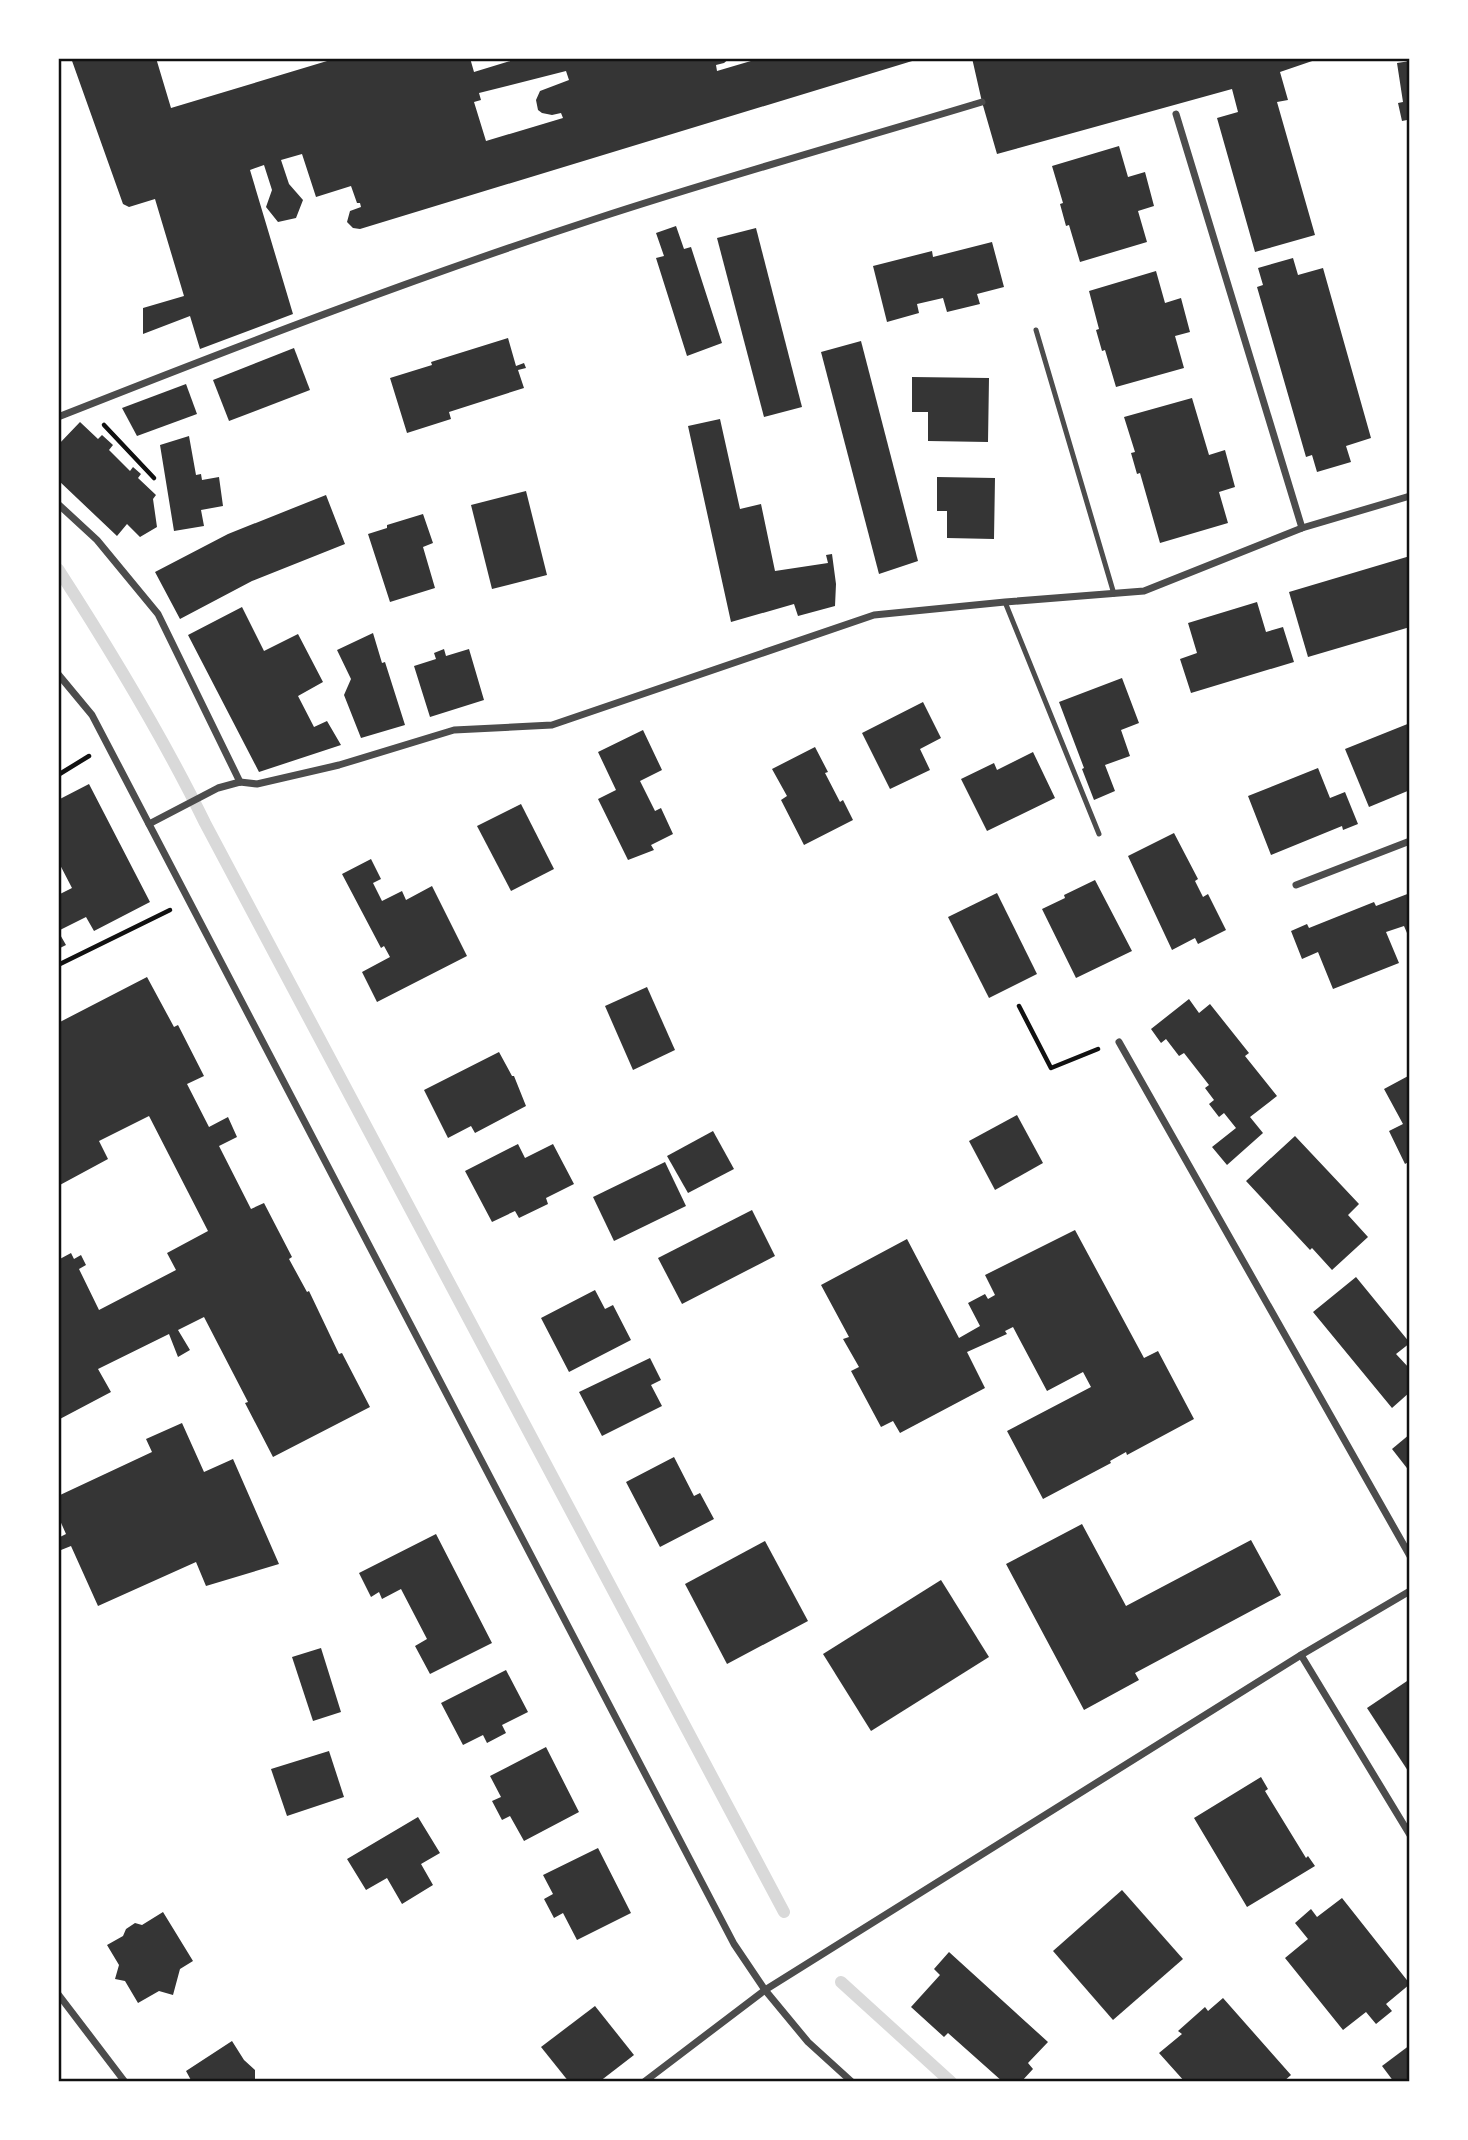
<svg xmlns="http://www.w3.org/2000/svg" width="1468" height="2140" font-family="'Nunito Sans',sans-serif">
	<style>
		.lines { fill: none; stroke-linecap: round; stroke-linejoin: round }
		.stream { stroke: #d9d9d9; stroke-width: 12 }
		.building { fill: #353535; fill-rule: evenodd }
		.path { stroke: #111; stroke-width: 4.5 }
		.service { stroke: #4c4c4c; stroke-width: 5 }
		.minor { stroke: #4c4c4c; stroke-width: 7 }
		.neatline { fill: none; stroke: #111; stroke-width: 2.5 }
	</style>
	<rect width="100%" height="100%" fill="#fff"/>
	<g class="lines">
		<g class="stream">
			<path d="M58,569C111,651 162,735 205,823L784,1912"/>
			<path d="M841,1982L951,2082"/>
		</g>
	</g>
	<g class="building">
		<path d="M71,58H156L171,108L337,58H470L474,72L520,58H730L724,63L716,65L717,71L761,58H922L360,229L353,228L347,222L350,211L361,207L360,203H357L351,186L316,197L302,154L281,160L289,184L303,200L296,218L278,222L266,207L272,190L264,165L250,170L293,314L200,349L190,316L143,334V308L184,296L155,199L129,207L123,204ZM566,71L569,80L540,91L536,100L538,110L542,113L552,115L561,113L563,118L486,141L474,102L481,100L479,93Z"/>
		<path d="M972,58H1321L1280,72L1288,100L1277,102L1315,235L1255,252L1217,118L1238,112L1232,89L997,154L982,102Z"/>
		<path d="M1410,61V133H1409L1407,120L1402,121L1398,103L1403,102L1397,63Z"/>
		<path d="M1119,146L1128,177L1145,172L1154,206L1138,211L1147,242L1080,262L1069,225L1066,226L1060,204L1063,203L1052,166Z"/>
		<path d="M676,226L684,249L691,247L722,343L687,356L656,258L664,256L656,233Z"/>
		<path d="M756,228L802,407L764,417L717,238Z"/>
		<path d="M992,242L1004,287L977,294L980,304L947,312L943,298L917,304L919,313L887,322L873,266L932,251L933,257Z"/>
		<path d="M1293,258L1298,275L1323,268L1371,438L1346,446L1351,462L1317,472L1312,455L1306,457L1257,287L1263,285L1258,268Z"/>
		<path d="M1156,271L1165,303L1181,298L1190,332L1175,336L1184,368L1116,387L1105,350L1102,351L1096,330L1099,329L1089,291Z"/>
		<path d="M508,338L516,366L524,363L526,368L518,370L524,388L449,412L451,419L407,433L390,378L432,365L431,362Z"/>
		<path d="M861,341L918,561L879,574L821,352Z"/>
		<path d="M294,348L310,390L229,421L213,380Z"/>
		<path d="M912,377L989,378L988,442L928,441V412H912Z"/>
		<path d="M186,384L197,414L137,436L122,408Z"/>
		<path d="M1192,398L1209,455L1225,450L1235,487L1219,492L1228,523L1160,543L1140,473L1137,474L1131,453L1135,452L1124,417Z"/>
		<path d="M720,419L740,509L761,504L775,571L828,563L826,555L832,554L836,584L835,606L798,616L794,604L731,622L688,426Z"/>
		<path d="M80,422L98,439L102,435L113,445L109,450L130,471L133,467L141,474L138,478L156,495L153,499L157,527L140,537L127,524L117,536L58,480V445Z"/>
		<path d="M189,436L196,475L201,474L202,480L219,477L223,506L201,510L204,526L174,531L160,445Z"/>
		<path d="M937,477L995,478L994,539L947,538V511H937Z"/>
		<path d="M526,491L547,575L492,589L471,505Z"/>
		<path d="M326,495L345,544L252,581L180,619L155,572L228,534Z"/>
		<path d="M423,514L433,543L423,547L435,588L390,602L368,534L387,528V525Z"/>
		<path d="M1410,556V627L1308,657L1289,592Z"/>
		<path d="M1257,602L1266,632L1283,627L1294,662L1191,693L1180,659L1197,653L1188,623Z"/>
		<path d="M242,607L264,651L298,634L323,682L298,696L314,727L327,721L341,745L259,772L188,635Z"/>
		<path d="M373,633L382,663L385,662L405,725L361,738L344,695L351,679L337,650Z"/>
		<path d="M444,649L446,656L469,649L484,700L430,717L414,666L436,659L434,653Z"/>
		<path d="M1122,678L1139,723L1121,730L1130,756L1105,765L1115,791L1094,800L1082,769L1084,768L1059,702Z"/>
		<path d="M923,702L941,738L920,749L930,770L890,789L862,733Z"/>
		<path d="M1410,723V790L1369,807L1345,749Z"/>
		<path d="M643,730L662,770L640,781L655,811L661,808L673,834L651,845L654,850L628,860L598,799L616,790L598,752Z"/>
		<path d="M815,747L828,772L825,773L840,802L843,800L853,820L804,845L781,800L787,796L772,769Z"/>
		<path d="M1033,752L1055,798L987,831L961,779L994,763L997,770Z"/>
		<path d="M1318,768L1330,798L1345,792L1358,824L1343,830L1342,826L1271,855L1248,796Z"/>
		<path d="M89,784L150,902L94,931L86,917L58,931L66,945L58,949V895L72,888L58,861V800Z"/>
		<path d="M521,804L554,869L511,891L477,826Z"/>
		<path d="M1174,833L1198,879L1195,881L1203,897L1208,894L1226,930L1198,944L1195,938L1172,950L1128,856Z"/>
		<path d="M371,859L381,879L373,883L382,901L402,891L406,900L432,886L467,956L377,1002L362,972L390,957L384,946L381,948L342,874Z"/>
		<path d="M1095,880L1132,951L1076,978L1042,909L1065,898L1064,895Z"/>
		<path d="M1410,886V932L1407,933L1404,926L1386,932L1399,963L1333,989L1318,952L1302,959L1291,931L1307,924L1309,928L1374,902L1376,906L1410,893L1407,888Z"/>
		<path d="M997,893L1037,974L989,998L948,917Z"/>
		<path d="M147,977L174,1027L178,1025L204,1076L187,1084L209,1127L228,1117L237,1137L219,1146L251,1209L264,1203L292,1257L289,1259L307,1292L309,1291L339,1354L342,1353L370,1407L273,1457L245,1403L248,1402L204,1317L178,1330L190,1350L178,1357L169,1334L98,1369L111,1392L58,1420V1260L71,1253L74,1259L81,1255L86,1265L79,1269L99,1310L176,1270L167,1253L208,1231L149,1116L99,1141L108,1159L58,1186V1023Z"/>
		<path d="M647,987L675,1050L633,1070L605,1006Z"/>
		<path d="M1189,999L1199,1013L1210,1004L1249,1053L1245,1056L1277,1096L1250,1117L1263,1133L1227,1165L1212,1147L1236,1128L1224,1113L1219,1117L1209,1104L1214,1100L1205,1088L1209,1085L1184,1053L1179,1056L1166,1039L1161,1043L1151,1029Z"/>
		<path d="M499,1052L512,1076H514L526,1106L475,1133L471,1126L448,1138L424,1090Z"/>
		<path d="M1410,1075V1161L1405,1164L1389,1131L1403,1124L1384,1089Z"/>
		<path d="M1017,1115L1043,1163L995,1190L969,1141Z"/>
		<path d="M713,1131L734,1169L688,1193L667,1156Z"/>
		<path d="M1295,1136L1359,1204L1348,1215L1368,1237L1332,1270L1312,1248L1310,1250L1246,1181Z"/>
		<path d="M518,1144L525,1158L553,1144L574,1184L546,1198L548,1204L519,1218L515,1211L492,1222L465,1171Z"/>
		<path d="M665,1162L686,1206L614,1241L593,1197Z"/>
		<path d="M752,1210L775,1256L682,1304L658,1258Z"/>
		<path d="M1075,1230L1144,1358L1158,1351L1194,1419L1127,1455L1126,1452L1110,1461L1111,1463L1043,1499L1007,1431L1091,1387L1083,1372L1047,1391L1013,1327L1005,1331L1007,1334L967,1352L985,1388L900,1433L893,1421L881,1427L851,1371L859,1367L843,1339L849,1337L821,1285L907,1239L959,1338L980,1326L968,1303L985,1294L988,1299L995,1295L985,1275Z"/>
		<path d="M1356,1277L1410,1343L1396,1354L1410,1369V1392L1392,1408L1313,1312Z"/>
		<path d="M595,1290L605,1309L613,1305L631,1340L569,1372L541,1318Z"/>
		<path d="M650,1358L661,1380L651,1385L662,1406L602,1436L579,1392Z"/>
		<path d="M182,1423L204,1472L233,1459L279,1564L206,1586L196,1562L98,1606L71,1546L61,1550L58,1543V1538L66,1534L58,1516V1496L152,1452L146,1439Z"/>
		<path d="M1410,1434V1472L1392,1449Z"/>
		<path d="M674,1457L694,1496L700,1493L714,1519L660,1547L626,1482Z"/>
		<path d="M1082,1524L1126,1606L1251,1540L1281,1595L1135,1673L1139,1680L1084,1710L1006,1564Z"/>
		<path d="M436,1534L492,1643L430,1674L415,1646L427,1639L401,1589L382,1599L379,1592L371,1597L359,1573Z"/>
		<path d="M765,1541L808,1621L727,1664L685,1584Z"/>
		<path d="M941,1580L989,1657L871,1731L823,1654Z"/>
		<path d="M321,1648L341,1712L313,1721L292,1657Z"/>
		<path d="M506,1670L528,1712L502,1725L506,1733L487,1743L483,1735L463,1745L441,1703Z"/>
		<path d="M1410,1679V1770L1408,1771L1367,1708Z"/>
		<path d="M546,1747L579,1812L524,1841L510,1816L502,1820L492,1801L501,1797L490,1776Z"/>
		<path d="M329,1751L344,1797L287,1816L271,1769Z"/>
		<path d="M1261,1777L1268,1789L1265,1791L1306,1858L1308,1856L1315,1866L1247,1907L1194,1818Z"/>
		<path d="M418,1817L440,1853L421,1864L433,1885L402,1904L387,1878L366,1890L347,1859Z"/>
		<path d="M598,1848L631,1913L577,1940L563,1913L554,1918L544,1899L553,1894L543,1875Z"/>
		<path d="M1122,1890L1183,1959L1113,2020L1053,1951Z"/>
		<path d="M1342,1898L1410,1984L1386,2004L1392,2011L1376,2024L1366,2012L1343,2030L1285,1958L1308,1939L1295,1923L1311,1909L1317,1917Z"/>
		<path d="M163,1912L193,1961L180,1969L173,1995L159,1991L138,2003L125,1981L115,1979L119,1965L107,1945L123,1936L126,1929L135,1923L142,1925Z"/>
		<path d="M949,1952L1048,2042L1028,2063L1033,2069L1021,2082H1003L948,2033L944,2037L911,2007L940,1975L934,1969Z"/>
		<path d="M1223,1998L1291,2075L1283,2082H1185L1159,2053L1182,2034L1178,2031L1205,2007L1208,2011Z"/>
		<path d="M595,2006L634,2055L599,2082H569L541,2047Z"/>
		<path d="M232,2041L244,2060L255,2070V2082H192L186,2071Z"/>
		<path d="M1410,2045V2082H1394L1382,2066Z"/>
	</g>
	<g class="lines">
		<g class="path">
			<path d="M58,354V357"/>
			<path d="M104,425L154,478"/>
			<path d="M58,775L89,756"/>
			<path d="M58,965L170,910"/>
			<path d="M1019,1006L1051,1068L1098,1049"/>
		</g>
		<g class="service">
			<path d="M1036,330L1114,594"/>
			<path d="M1005,602L1099,834"/>
		</g>
		<g class="minor">
			<path d="M1176,114L1302,528"/>
			<path d="M58,417C235,347 414,278 595,219C723,177 853,141 982,102"/>
			<path d="M58,504L97,540L158,614L240,782"/>
			<path d="M58,674L92,715L734,1944L765,1990L808,2042L852,2082"/>
			<path d="M149,824L218,788L240,782L257,784L339,765L454,730L552,725L874,615L1005,602L1144,591L1302,528L1410,496"/>
			<path d="M1296,885L1410,841"/>
			<path d="M1119,1042L1410,1556"/>
			<path d="M1301,1655L1410,1835"/>
			<path d="M58,1994L125,2082"/>
			<path d="M644,2082L765,1990L1301,1655L1410,1591"/>
		</g>
	</g>
	<rect width="1468" height="2140" fill="none" stroke="#ffffff" stroke-width="119"/>
	<rect x="60" y="60" width="1348" height="2020" class="neatline"/>
</svg>
